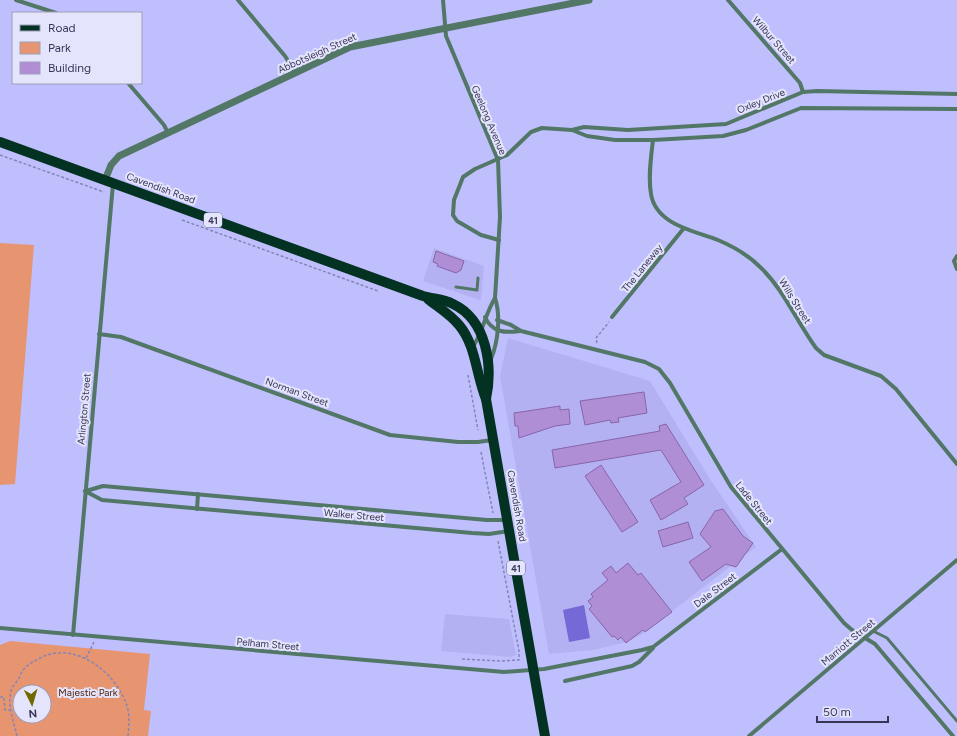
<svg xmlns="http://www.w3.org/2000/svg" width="957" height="736" font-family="Figtree,sans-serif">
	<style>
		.built { fill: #b3b1f2 }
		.green { fill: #e69570; fill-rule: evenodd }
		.water { fill: #7568d7 }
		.building { fill: #b08ed6; stroke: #8765ab }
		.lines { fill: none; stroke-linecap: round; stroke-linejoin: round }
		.path { stroke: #8584b6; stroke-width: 1.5; stroke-dasharray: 3 2; stroke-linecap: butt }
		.service { stroke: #527767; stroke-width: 3 }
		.minor { stroke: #527767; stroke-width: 4 }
		.tertiary { stroke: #527767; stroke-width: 7 }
		.primary { stroke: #033122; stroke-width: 10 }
		.labels { text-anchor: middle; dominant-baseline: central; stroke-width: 4; stroke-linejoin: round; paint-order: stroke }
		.shield { fill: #e4e4fd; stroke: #6b6a88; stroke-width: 1 }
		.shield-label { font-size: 9px; font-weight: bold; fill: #373656 }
		.street-label { font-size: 10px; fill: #373656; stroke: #e4e4fd }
		.park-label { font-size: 10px; fill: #491c03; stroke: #e4e4fd }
	</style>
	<rect width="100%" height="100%" fill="#c0bffe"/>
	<g class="built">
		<path d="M434,248L484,266L481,299L480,300L423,281Z"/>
		<path d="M508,338L650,381L710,479L756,547L641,635L623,643L593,650L549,654L500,376Z"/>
		<path d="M445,614L509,619L516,655L511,657L441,651Z"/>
	</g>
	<g class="green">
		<path d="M0,243L34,245L15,484L0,485Z"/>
		<path d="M10,641L150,654L144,710L151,711L148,736H0V645ZM20,692H44V716H20Z"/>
	</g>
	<path class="water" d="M584,605L590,638L569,642L563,610Z"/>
	<g class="building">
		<path d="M436,251L464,261L461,270L456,273L437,266L438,264L433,262Z"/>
		<path d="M644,392L647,413L618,418L619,422L611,423L610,420L585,425L580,401Z"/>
		<path d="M560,406V410L569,409L570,424L555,426L519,438L518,426H515L514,413Z"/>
		<path d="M666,424L704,485L684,498L688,504L661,520L650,500L681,482L661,450L555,468L552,450L660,431L659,426Z"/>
		<path d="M601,465L638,522L622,532L585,476Z"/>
		<path d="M723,509L743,536L753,543L736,567L726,564L702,581L689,562L711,547L700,534L715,511Z"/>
		<path d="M688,522L693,538L663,547L658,531Z"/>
		<path d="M628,563L638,575L641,573L672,612L645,632L643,630L626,643L621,637L618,640L614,636L612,637L589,609L592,606L588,601L593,597L591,594L608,580L602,573L611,566L616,573Z"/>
	</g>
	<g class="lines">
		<g class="path">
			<path d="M0,155L104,192"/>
			<path d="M182,220L378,291"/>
			<path d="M597,343L596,338L609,322"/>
			<path d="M468,375L478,430"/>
			<path d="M481,452L493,513"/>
			<path d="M86,658L94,642"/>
			<path d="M462,659L500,661L519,660V651L498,541"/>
			<path d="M0,697H4L5,710H11"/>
			<path d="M17,736C14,723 7,705 11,691C12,686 17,682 19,678C23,667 29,664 40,658C75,640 116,672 127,706C130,716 129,726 128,736"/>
		</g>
		<g class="service">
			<path d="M456,287L477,290L478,278"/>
			<path d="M873,631L887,638L957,721"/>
		</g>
		<g class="minor">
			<path d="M16,0L56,13"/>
			<path d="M238,0L285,56L296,73"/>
			<path d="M443,0L446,36L498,160L500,217L495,298C501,316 498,342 491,359"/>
			<path d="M728,0L800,83L803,92"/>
			<path d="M128,83L164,125L168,133"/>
			<path d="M572,130L584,127L628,130L726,124L803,92L817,91L957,94"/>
			<path d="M653,140C651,157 648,177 651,194C656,225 695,231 718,240C732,246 748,255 759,266C783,288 797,322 816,348L824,355L881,376L896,389L957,464"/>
			<path d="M499,240L481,235L457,221L453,215L454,200L463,177L475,169L507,155L531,132L542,128L572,130L587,136L615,140H653L723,136L746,130L801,108L957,109"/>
			<path d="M957,256L954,261L957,269"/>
			<path d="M485,317C492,333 506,333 520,331"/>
			<path d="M612,317L684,228"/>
			<path d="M497,320L511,325L521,331L645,362L659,369L670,383L731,487L844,623L852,630L875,644L953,736"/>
			<path d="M99,334L121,337L390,435L458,442H478L492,440"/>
			<path d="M472,348C482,335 485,314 495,298"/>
			<path d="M85,491L102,500L472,533L489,534L509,531"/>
			<path d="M86,491L103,486L487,520H507"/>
			<path d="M197,509L198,494"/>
			<path d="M0,628L504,672L544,669L642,650L653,647L782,549"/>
			<path d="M73,635L113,184"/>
			<path d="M565,681L632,666L639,662L653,648"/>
			<path d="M749,736L957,560"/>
		</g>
		<path class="tertiary" d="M105,180L111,165L119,156L350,47L589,0"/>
		<g class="primary">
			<path d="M0,142L423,296C433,299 444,299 453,304C487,320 493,366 486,399"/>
			<path d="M428,299C438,307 450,314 459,325C476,345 476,375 486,399L545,736"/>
		</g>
	</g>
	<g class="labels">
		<g class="shield">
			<rect x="204" y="213" width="18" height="14" rx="3"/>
			<rect x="507" y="561" width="18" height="14" rx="3"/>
		</g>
		<g class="shield-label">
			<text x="213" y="220">41</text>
			<text x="516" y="568">41</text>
		</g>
		<g class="street-label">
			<text transform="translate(774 40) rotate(49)">Wilbur Street</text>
			<text transform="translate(317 53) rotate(-24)">Abbotsleigh Street</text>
			<text transform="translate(761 101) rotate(-22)">Oxley Drive</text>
			<text transform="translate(489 120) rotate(67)">Geelong Avenue</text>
			<text transform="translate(161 188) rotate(20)">Cavendish Road</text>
			<text transform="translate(642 268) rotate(-51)">The Laneway</text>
			<text transform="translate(795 301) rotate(58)">Wills Street</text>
			<text transform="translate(297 392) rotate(20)">Norman Street</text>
			<text transform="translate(84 409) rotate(-85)">Arlington Street</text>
			<text transform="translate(754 503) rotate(51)">Lade Street</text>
			<text transform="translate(517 506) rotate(80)">Cavendish Road</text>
			<text transform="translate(354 515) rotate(5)">Walker Street</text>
			<text transform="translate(715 590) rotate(-37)">Dale Street</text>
			<text transform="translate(848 642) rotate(-40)">Marriott Street</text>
			<text transform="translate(268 644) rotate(5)">Pelham Street</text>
		</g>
		<g class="park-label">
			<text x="88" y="692">Majestic Park</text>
		</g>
	</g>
	<rect x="12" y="12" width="130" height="72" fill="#e4e4fd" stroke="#9f9eba"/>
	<rect x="20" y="25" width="20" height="6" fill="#033122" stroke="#9f9eba"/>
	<text x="48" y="32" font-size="12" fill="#373656">Road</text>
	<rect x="20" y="42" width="20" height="12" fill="#e69570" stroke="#9f9eba"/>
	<text x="48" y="52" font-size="12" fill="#373656">Park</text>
	<rect x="20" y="62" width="20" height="12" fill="#b08ed6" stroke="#9f9eba"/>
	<text x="48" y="72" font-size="12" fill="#373656">Building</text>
	<g transform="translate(32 704) rotate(175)"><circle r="19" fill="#e4e4fd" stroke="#9f9eba"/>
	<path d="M0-3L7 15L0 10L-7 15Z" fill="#6f6800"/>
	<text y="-6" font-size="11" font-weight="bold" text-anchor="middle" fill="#373656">N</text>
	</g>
	<path d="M817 716v6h71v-6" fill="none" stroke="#373656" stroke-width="2"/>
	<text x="823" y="716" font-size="12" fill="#373656" stroke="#e4e4fd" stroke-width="3" paint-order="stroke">50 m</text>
</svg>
